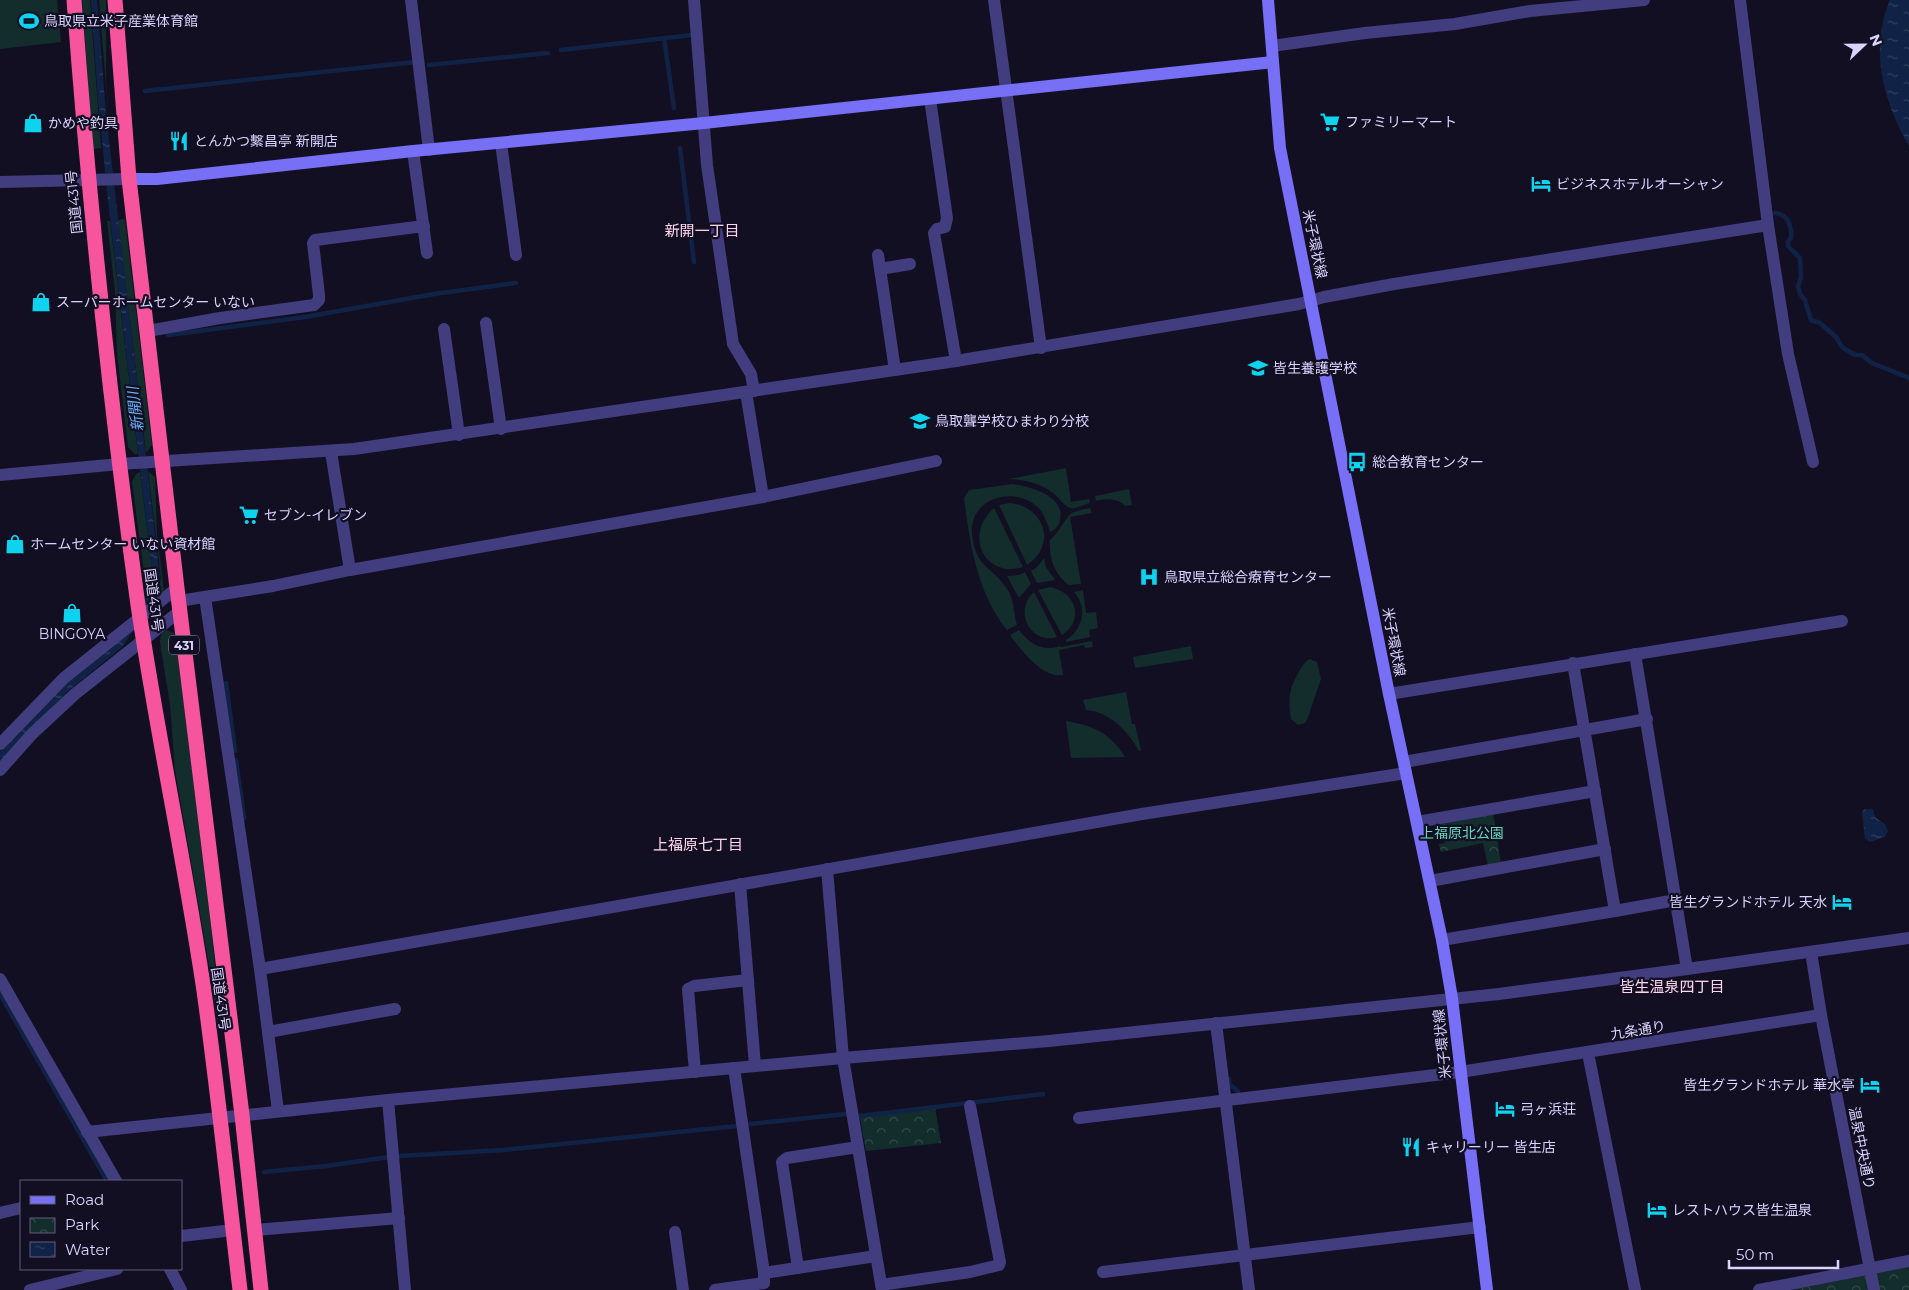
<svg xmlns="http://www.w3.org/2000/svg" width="1909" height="1290" font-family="Montserrat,'Noto Sans JP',sans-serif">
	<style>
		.green { fill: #132c2c }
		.park { fill: url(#park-crowns) }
		.water { fill: url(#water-ripples) }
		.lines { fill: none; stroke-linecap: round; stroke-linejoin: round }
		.stream { stroke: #102346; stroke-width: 4.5 }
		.street { stroke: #413d7f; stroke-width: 12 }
		.secondary { stroke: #7770f7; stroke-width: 12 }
		.highway { stroke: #f6559e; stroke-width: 15 }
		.labels { text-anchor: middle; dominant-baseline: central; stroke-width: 4.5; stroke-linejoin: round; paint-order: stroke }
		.shield { fill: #130f23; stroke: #9e98bc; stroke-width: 1 }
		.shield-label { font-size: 12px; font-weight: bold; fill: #d9d3fd }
		.poi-label { font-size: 14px; fill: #d9d3fd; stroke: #130f23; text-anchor: start }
		.street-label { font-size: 14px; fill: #d9d3fd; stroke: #130f23 }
		.park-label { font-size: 14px; fill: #63d9be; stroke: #130f23 }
		.neighbourhood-label { font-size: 15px; fill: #fdd5ed; stroke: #130f23 }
		.water-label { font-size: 15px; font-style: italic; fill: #67b1f7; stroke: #130f23 }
	</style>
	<defs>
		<pattern id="park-crowns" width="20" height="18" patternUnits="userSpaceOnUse" patternTransform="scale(1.25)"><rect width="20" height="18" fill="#132c2c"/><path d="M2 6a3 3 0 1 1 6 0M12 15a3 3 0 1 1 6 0" fill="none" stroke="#354a4c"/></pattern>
		<pattern id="water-ripples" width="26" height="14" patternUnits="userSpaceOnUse" patternTransform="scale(1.25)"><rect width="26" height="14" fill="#102346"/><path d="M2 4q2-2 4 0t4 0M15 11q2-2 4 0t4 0" fill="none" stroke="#324262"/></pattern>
	</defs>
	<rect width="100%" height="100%" fill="#130f23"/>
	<g class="green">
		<path d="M0,0H57L61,42L0,49Z"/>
		<path d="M82,0H90L101,148L93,149Z"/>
		<path d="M99,0H106V80L111,147Z"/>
		<path d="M125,219L152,445L146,453L118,220Z"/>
		<path d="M107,221H110L138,454H135L128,447L117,354L115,292Z"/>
		<path d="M1066,468L1071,502L1089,499L1090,503C1084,504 1077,509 1071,508C1064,507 1059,497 1053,493C1040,483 1025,480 1009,479Z"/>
		<path d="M148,471L155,477L157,534L164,590L161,596L155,600L161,578Z"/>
		<path d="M140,472L153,577L147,595L132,482L136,474Z"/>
		<path d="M1013,484C1030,487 1066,496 1060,520C1059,526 1055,530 1050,532C1048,525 1045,517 1041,511C1020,484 969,496 972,533C975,569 992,565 1007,589C1015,600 1013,613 1017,625L1007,630C977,593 970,544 964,498L969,490Z"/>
		<path d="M1129,489L1132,505L1126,506C1117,498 1106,498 1096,501L1095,496Z"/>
		<path d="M1009,503C1044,506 1058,544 1027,565L999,505Z"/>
		<path d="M994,508L1023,567C985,579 963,535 994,508Z"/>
		<path d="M1090,508L1092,513L1070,517L1081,584L1069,585C1054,574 1049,558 1050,540C1060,532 1066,515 1074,512C1079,510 1085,509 1090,508Z"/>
		<path d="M1044,558L1046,567L1055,580L1037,583L1031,571L1037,567Z"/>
		<path d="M1025,572L1031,584L1019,598L1007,576L1019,575Z"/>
		<path d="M1050,587C1076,592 1085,620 1062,635L1038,590Z"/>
		<path d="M1083,590L1086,613L1096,612L1098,628L1089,630L1090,637L1066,642V640C1083,630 1088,607 1074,592Z"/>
		<path d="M1034,592L1057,637C1030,645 1013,610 1034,592Z"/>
		<path d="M166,630L174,633L176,639L211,924L216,975L218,1029L211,976L175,770L170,705L160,643C160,637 161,633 166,630Z"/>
		<path d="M1019,630C1029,644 1044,652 1060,646L1061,647L1092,641L1093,647L1085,648L1084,645L1059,650L1063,675C1043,679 1021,650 1010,635Z"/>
		<path d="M1191,646L1193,659L1135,668L1133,657Z"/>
		<path d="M1310,659L1317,662L1321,679L1307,720L1305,723L1298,725L1291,719C1288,697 1289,689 1300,670C1303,665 1305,661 1310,659Z"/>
		<path d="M1126,692L1132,724H1135L1141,750L1139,751C1129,732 1109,711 1086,710L1083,700Z"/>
		<path d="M1066,721C1094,726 1109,732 1125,757L1071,758Z"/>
	</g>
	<g class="park">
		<path d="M1493,812L1501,864L1488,866L1483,843L1441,852L1439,844L1445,843L1443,835L1437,836L1435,824Z"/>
		<path d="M935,1107L941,1143L866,1151L860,1118Z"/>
		<path d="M1909,1267V1290H1791Z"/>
	</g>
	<g class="water">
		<path d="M91,0H97L106,114L160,578L154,601L122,647L67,692L0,763V752L40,708L69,680L116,642L147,596L153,577L108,201L98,100Z"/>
		<path d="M1890,0H1909V146C1883,102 1869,48 1890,0Z"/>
		<path d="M1864,809H1873L1875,817L1885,824L1888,831L1885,837L1870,842L1865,839L1862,813Z"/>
	</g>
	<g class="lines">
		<g class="stream">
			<path d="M664,38L674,108"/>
			<path d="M561,50L692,35"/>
			<path d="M429,65L548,53"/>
			<path d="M145,91L415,62"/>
			<path d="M680,148L694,262"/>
			<path d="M1775,213C1788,214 1792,226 1791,238L1788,242V246L1800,258L1801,277L1798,286L1800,294L1805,300L1811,320L1820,323L1836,337L1842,347L1850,352L1855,355H1862L1872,363L1909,378"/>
			<path d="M168,335L305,317L434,294L516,283"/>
			<path d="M226,683L235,751"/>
			<path d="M236,760L244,818"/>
			<path d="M0,994L107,1181"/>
			<path d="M1229,1079V1084L1238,1091"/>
			<path d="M860,1116L1043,1094"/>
			<path d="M750,1124L846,1114"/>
			<path d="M400,1156L503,1150L737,1126"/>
			<path d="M264,1172L326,1166L389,1157"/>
		</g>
		<g class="street">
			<path d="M411,0L429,150"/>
			<path d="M694,0L707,165L733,344L751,374L754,391"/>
			<path d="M994,0L1041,348"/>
			<path d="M1740,0L1768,225L1788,354L1813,462"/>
			<path d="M1272,46L1365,33L1455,24L1530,11L1644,0"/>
			<path d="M930,99L947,218L945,227L937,229L934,233L956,361"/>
			<path d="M501,143L516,255"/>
			<path d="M413,151L427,253"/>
			<path d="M0,182L129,179"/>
			<path d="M878,255L895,370"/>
			<path d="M880,269L910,264"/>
			<path d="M486,323L501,429"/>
			<path d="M444,329L459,435"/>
			<path d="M148,331L220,318L314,305L319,300V295L313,243L315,240L424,226"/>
			<path d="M746,392L763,497"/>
			<path d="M331,452L350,570"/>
			<path d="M0,475L120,464L354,449L956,361L1299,304L1324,297L1394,284L1768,225"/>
			<path d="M205,597L260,969"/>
			<path d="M179,601L273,586L350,570L763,497L936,461"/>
			<path d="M1573,663L1615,911L1676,900"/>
			<path d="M1389,694L1842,621"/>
			<path d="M0,744L64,678L177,588"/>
			<path d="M1404,762L1647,719"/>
			<path d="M0,770L32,734L75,694L180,611"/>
			<path d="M1417,822L1595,791"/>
			<path d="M827,869L843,1058L882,1290"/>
			<path d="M1430,881L1605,849"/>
			<path d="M740,884L755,1066"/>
			<path d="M1442,940L1615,911"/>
			<path d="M1811,952L1821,1015L1874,1290"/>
			<path d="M1687,969L1909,938"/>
			<path d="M0,979L116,1181"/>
			<path d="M1216,1023L1249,1290"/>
			<path d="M268,1032L395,1009"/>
			<path d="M1588,1053L1635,1290"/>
			<path d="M695,1072L688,989L694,986L748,980"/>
			<path d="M388,1100L405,1290"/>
			<path d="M278,1111L260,969L1142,814L1406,773"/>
			<path d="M1079,1118L1460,1072L1821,1015"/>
			<path d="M87,1132L388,1100L843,1058L1049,1041L1499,994L1687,969L1635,654"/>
			<path d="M0,1213L21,1208"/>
			<path d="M255,1230L399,1218"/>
			<path d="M675,1232L683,1290"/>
			<path d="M181,1236L233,1230"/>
			<path d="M798,1268L782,1162L787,1158L858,1147"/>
			<path d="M170,1269L181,1290"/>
			<path d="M1103,1272L1480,1227"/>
			<path d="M764,1273L876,1256"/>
			<path d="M881,1285L970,1272L999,1265L1000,1262L970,1106"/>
			<path d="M30,1290L117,1269"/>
			<path d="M715,1290L764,1283V1273L734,1068"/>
			<path d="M1759,1290L1909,1261"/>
		</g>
		<g class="secondary">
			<path d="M1268,0L1280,148L1389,694L1442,940L1452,998L1487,1290"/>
			<path d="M129,179H157L413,151L704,123L1273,62"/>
		</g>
		<g class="highway">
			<path d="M74,0C89,202 110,404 138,605C157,734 185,862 204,991C218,1091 228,1190 240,1290"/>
			<path d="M115,0L129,179L177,588L242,1115L261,1290"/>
		</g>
	</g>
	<defs>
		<symbol id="stadium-bare" viewBox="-9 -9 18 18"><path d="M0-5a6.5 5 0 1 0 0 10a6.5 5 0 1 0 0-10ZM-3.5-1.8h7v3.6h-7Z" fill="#0dd3ef" stroke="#130f23" stroke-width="2.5" paint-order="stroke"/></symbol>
		<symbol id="supermarket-bare" viewBox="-9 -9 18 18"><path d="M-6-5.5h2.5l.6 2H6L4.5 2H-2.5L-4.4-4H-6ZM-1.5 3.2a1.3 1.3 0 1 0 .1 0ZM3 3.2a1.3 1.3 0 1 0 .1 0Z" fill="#0dd3ef" stroke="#130f23" stroke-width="2.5" paint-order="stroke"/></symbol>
		<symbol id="shop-bare" viewBox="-9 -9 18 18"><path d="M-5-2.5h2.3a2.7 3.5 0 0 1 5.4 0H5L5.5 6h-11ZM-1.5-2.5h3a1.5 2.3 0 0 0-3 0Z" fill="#0dd3ef" stroke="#130f23" stroke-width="2.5" paint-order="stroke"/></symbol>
		<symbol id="restaurant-bare" viewBox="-9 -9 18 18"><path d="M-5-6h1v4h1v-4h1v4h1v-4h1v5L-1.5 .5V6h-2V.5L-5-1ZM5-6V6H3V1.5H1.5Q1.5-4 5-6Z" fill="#0dd3ef" stroke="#130f23" stroke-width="2.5" paint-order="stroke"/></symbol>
		<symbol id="hotel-bare" viewBox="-9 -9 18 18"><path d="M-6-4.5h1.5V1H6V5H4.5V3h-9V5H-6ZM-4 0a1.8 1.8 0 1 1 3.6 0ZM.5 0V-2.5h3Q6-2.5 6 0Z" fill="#0dd3ef" stroke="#130f23" stroke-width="2.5" paint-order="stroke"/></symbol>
		<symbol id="school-bare" viewBox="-9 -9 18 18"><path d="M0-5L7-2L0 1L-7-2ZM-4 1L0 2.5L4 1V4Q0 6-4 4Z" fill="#0dd3ef" stroke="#130f23" stroke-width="2.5" paint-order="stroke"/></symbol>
		<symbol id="bus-bare" viewBox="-9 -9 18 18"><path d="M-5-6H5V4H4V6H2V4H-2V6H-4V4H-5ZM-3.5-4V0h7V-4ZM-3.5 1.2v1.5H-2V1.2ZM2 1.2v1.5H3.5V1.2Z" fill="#0dd3ef" stroke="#130f23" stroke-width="2.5" paint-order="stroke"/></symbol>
		<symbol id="hospital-bare" viewBox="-9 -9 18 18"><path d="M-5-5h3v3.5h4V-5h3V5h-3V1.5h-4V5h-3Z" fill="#0dd3ef" stroke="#130f23" stroke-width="2.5" paint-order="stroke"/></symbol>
	</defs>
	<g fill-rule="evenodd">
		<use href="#stadium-bare" x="15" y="7" width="28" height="28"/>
		<use href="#supermarket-bare" x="1316" y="108" width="28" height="28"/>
		<use href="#shop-bare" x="19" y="109" width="28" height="28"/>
		<use href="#restaurant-bare" x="165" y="127" width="28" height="28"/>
		<use href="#hotel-bare" x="1527" y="170" width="28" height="28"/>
		<use href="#shop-bare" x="27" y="288" width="28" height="28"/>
		<use href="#school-bare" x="1244" y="354" width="28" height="28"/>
		<use href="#school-bare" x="906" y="407" width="28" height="28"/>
		<use href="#bus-bare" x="1343" y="448" width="28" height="28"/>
		<use href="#supermarket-bare" x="235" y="501" width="28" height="28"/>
		<use href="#shop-bare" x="1" y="530" width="28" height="28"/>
		<use href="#hospital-bare" x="1135" y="563" width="28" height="28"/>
		<use href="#shop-bare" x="58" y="599" width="28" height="28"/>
		<use href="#hotel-bare" x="1828" y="888" width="28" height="28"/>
		<use href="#hotel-bare" x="1856" y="1071" width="28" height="28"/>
		<use href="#hotel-bare" x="1491" y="1095" width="28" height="28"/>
		<use href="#restaurant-bare" x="1397" y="1133" width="28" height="28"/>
		<use href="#hotel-bare" x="1643" y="1196" width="28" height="28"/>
	</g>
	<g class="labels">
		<rect class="shield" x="169" y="635.5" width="30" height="19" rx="4"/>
		<g class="shield-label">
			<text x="184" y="645">431</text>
		</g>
		<g class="poi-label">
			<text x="44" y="21">鳥取県立米子産業体育館</text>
			<text x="1345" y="122">ファミリーマート</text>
			<text x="48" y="123">かめや釣具</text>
			<text x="194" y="141">とんかつ繫昌亭 新開店</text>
			<text x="1556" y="184">ビジネスホテルオーシャン</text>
			<text x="56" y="302">スーパーホームセンター いない</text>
			<text x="1273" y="368">皆生養護学校</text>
			<text x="935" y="421">鳥取聾学校ひまわり分校</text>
			<text x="1372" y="462">総合教育センター</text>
			<text x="264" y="515">セブン-イレブン</text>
			<text x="30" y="544">ホームセンター いない資材館</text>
			<text x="1164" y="577">鳥取県立総合療育センター</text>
			<text x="72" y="634" text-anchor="middle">BINGOYA</text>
			<text x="1827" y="902" text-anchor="end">皆生グランドホテル 天水</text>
			<text x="1855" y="1085" text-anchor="end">皆生グランドホテル 華水亭</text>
			<text x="1520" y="1109">弓ヶ浜荘</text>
			<text x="1426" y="1147">キャリーリー 皆生店</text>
			<text x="1672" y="1210">レストハウス皆生温泉</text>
		</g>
		<g class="street-label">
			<text transform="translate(74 202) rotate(-96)">国道431号</text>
			<text transform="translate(1315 244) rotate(78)">米子環状線</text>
			<text transform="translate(154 600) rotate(82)">国道431号</text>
			<text transform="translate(1394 642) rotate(79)">米子環状線</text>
			<text transform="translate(221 999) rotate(82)">国道431号</text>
			<text transform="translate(1638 1030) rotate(-9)">九条通り</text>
			<text transform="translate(1442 1044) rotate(-96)">米子環状線</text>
			<text transform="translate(1862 1148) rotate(79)">温泉中央通り</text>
		</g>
		<g class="park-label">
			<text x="1462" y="833">上福原北公園</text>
		</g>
		<g class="neighbourhood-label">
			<text x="702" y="230">新開一丁目</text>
			<text x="698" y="844">上福原七丁目</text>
			<text x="1672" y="986">皆生温泉四丁目</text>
		</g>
		<g class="water-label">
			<text transform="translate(135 409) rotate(-97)">新開川</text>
		</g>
	</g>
	<rect x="20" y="1180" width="162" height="90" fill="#130f23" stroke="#625d7a"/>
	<rect x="30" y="1196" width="25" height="8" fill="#7770f7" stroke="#625d7a"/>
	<text x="65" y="1205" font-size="15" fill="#d9d3fd">Road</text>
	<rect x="30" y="1218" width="25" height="15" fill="url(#park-crowns)" stroke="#625d7a"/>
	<text x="65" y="1230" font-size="15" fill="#d9d3fd">Park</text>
	<rect x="30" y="1242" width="25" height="15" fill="url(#water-ripples)" stroke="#625d7a"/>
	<text x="65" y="1255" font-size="15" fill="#d9d3fd">Water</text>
	<g transform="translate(1864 45) rotate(68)" stroke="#130f23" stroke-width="4" paint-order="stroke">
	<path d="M0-4L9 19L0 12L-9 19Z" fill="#d9d3fd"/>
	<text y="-8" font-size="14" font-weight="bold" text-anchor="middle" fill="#d9d3fd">N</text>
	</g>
	<path d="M1729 1260v8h109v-8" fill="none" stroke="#d9d3fd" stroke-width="2.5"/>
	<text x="1736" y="1260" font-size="15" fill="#d9d3fd" stroke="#130f23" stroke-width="4" paint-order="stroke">50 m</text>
</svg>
